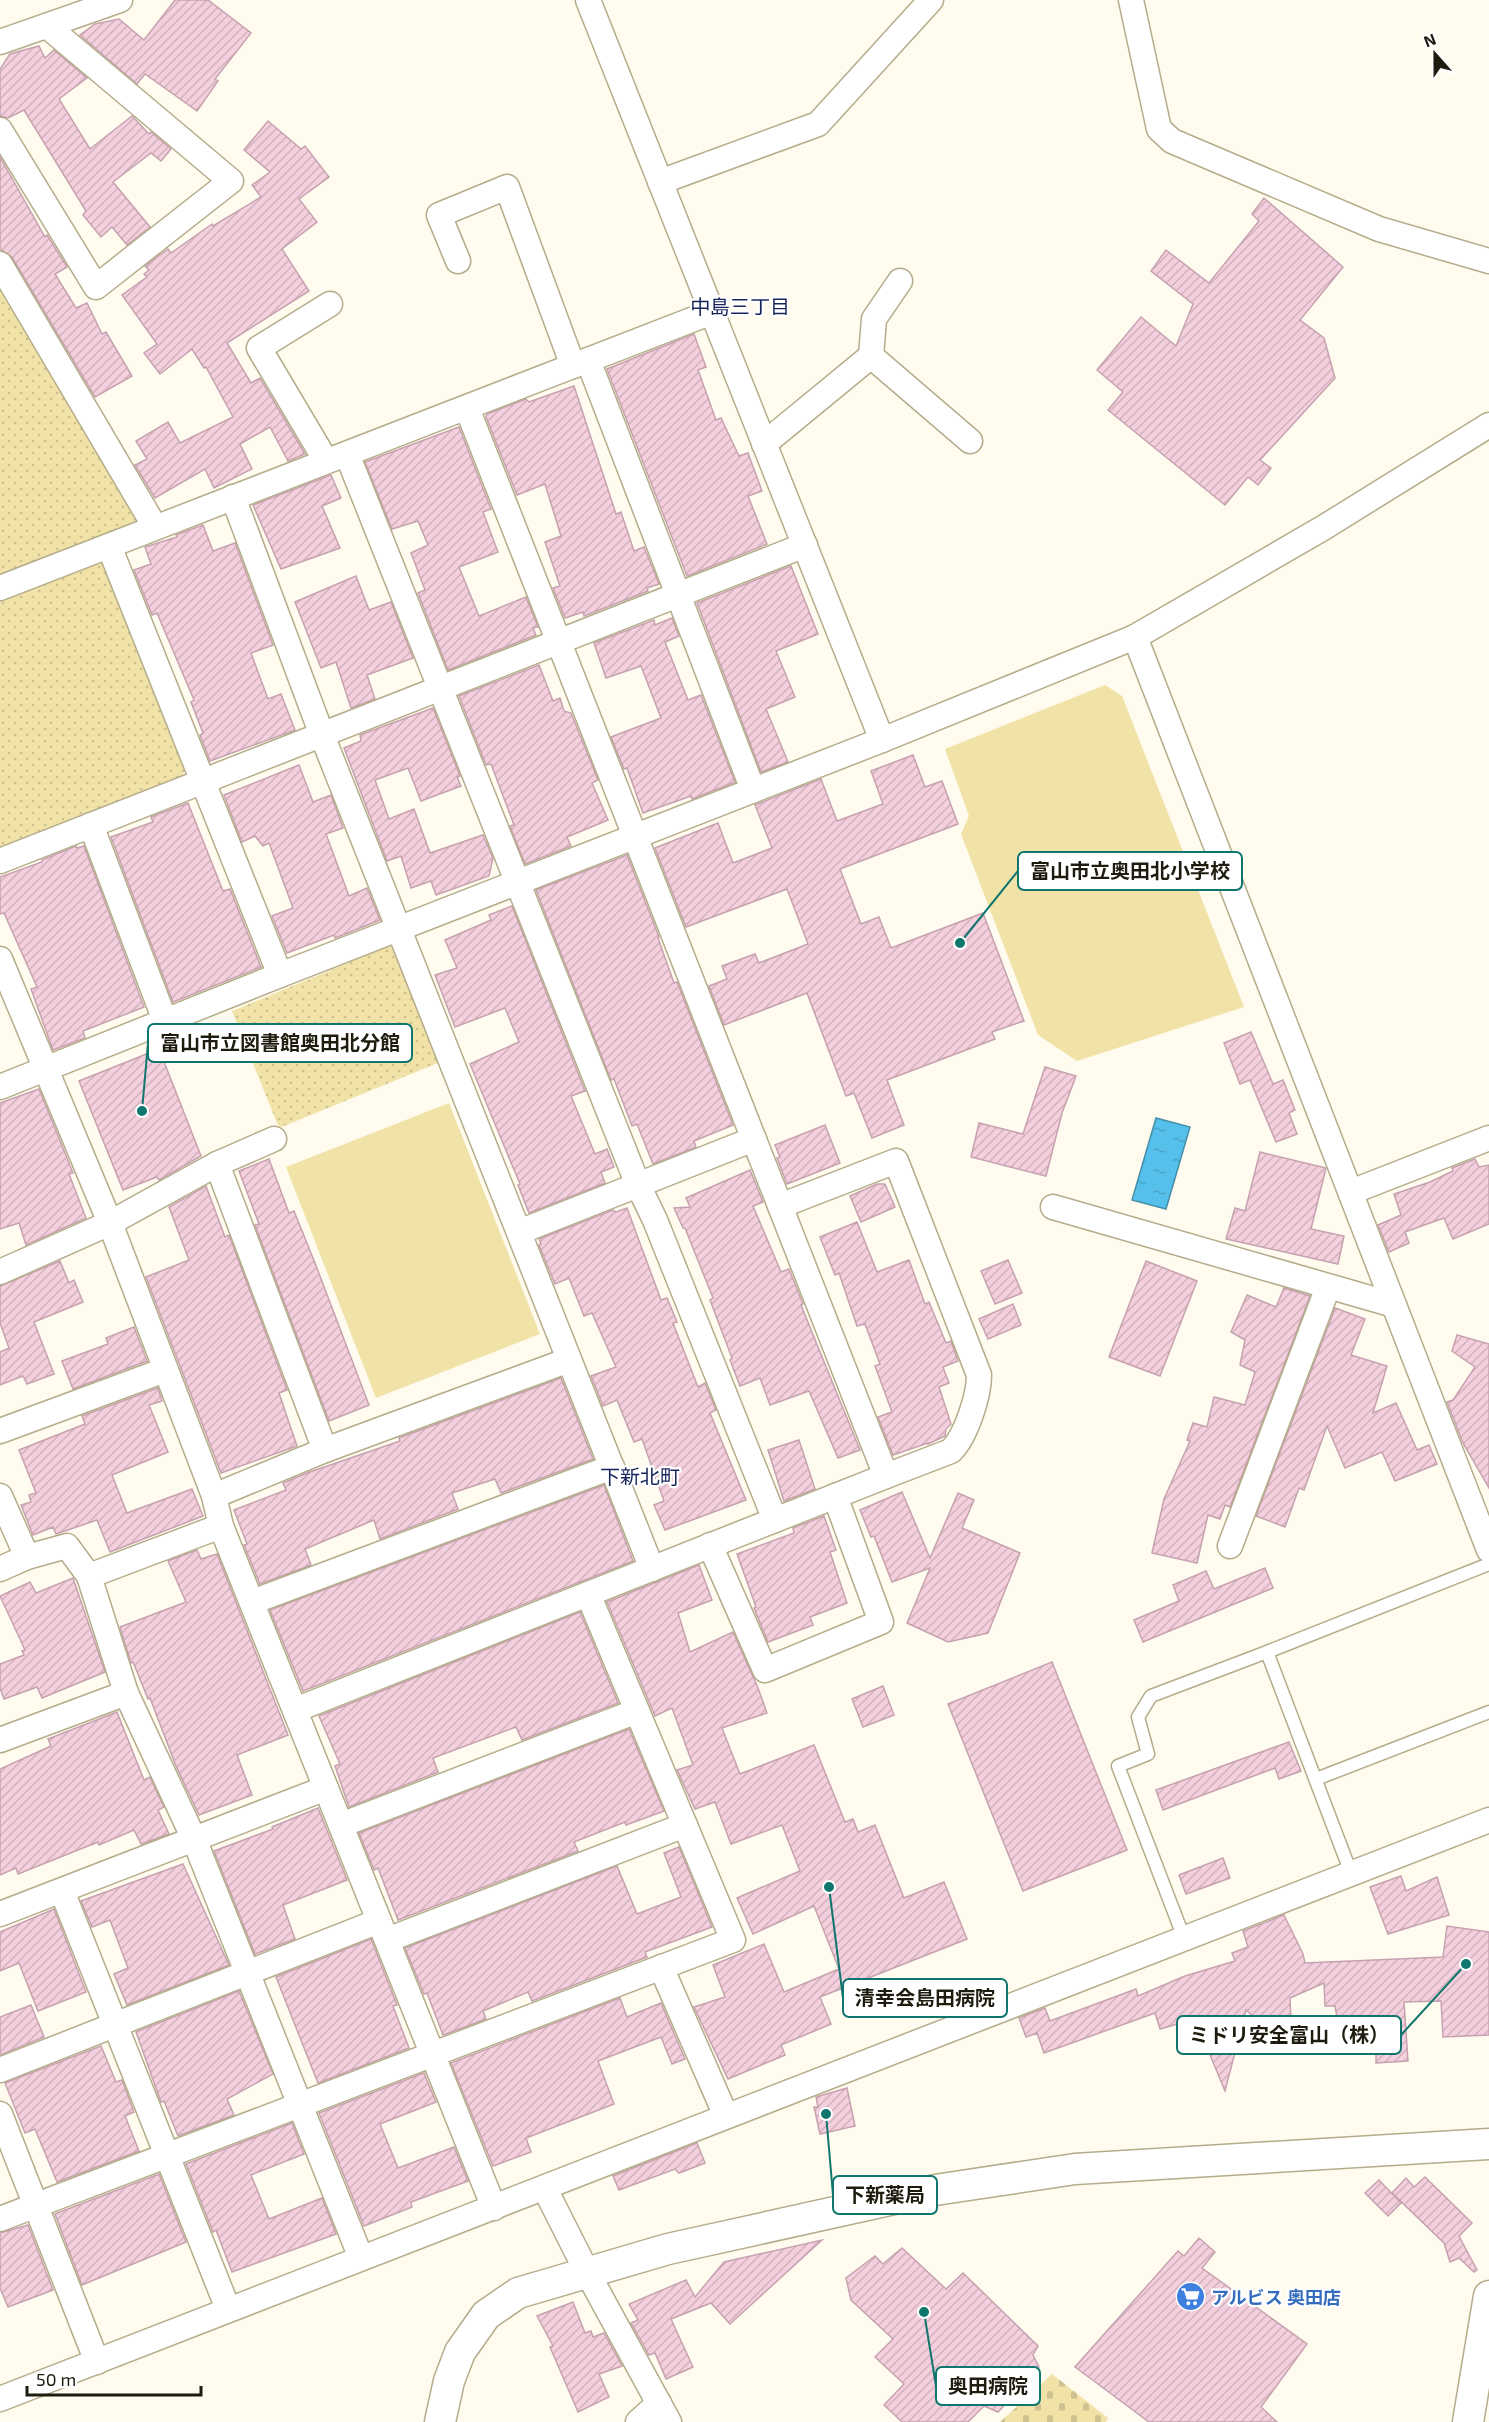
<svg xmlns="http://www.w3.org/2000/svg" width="1489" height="2422" font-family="'Exo 2','Noto Sans JP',sans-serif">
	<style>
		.cemetery { fill: url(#cemetery-stones) }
		.park { fill: url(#park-dots) }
		.pitch { fill: #f1e2a8 }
		.water { fill: url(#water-ripples); stroke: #458fa9; stroke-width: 1.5 }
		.building { fill: url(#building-hatch); stroke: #c6a2b0; stroke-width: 1.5 }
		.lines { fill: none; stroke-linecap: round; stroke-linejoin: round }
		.service-casing { stroke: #b4ac8b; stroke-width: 15 }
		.minor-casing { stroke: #b4ac8b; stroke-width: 27 }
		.tertiary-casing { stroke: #b4ac8b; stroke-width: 33 }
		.service { stroke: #fff; stroke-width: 12 }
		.minor { stroke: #fff; stroke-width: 24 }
		.tertiary { stroke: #fff; stroke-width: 30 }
		.labels { text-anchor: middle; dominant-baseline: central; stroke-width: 4.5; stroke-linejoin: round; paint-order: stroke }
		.shop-label { font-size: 18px; font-weight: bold; fill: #366cbe; stroke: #fff; text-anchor: start }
		.neighbourhood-label { font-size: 20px; fill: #17245b; stroke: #fff }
		.leader { fill: none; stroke: #0f766e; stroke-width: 2 }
		.callout-dot { fill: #0f766e; stroke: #fff; stroke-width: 2 }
		.callout { fill: #fff; stroke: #0f766e; stroke-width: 2 }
		.callout-label { font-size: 20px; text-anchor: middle; font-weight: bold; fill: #1f1c0f }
	</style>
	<defs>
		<pattern id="cemetery-stones" width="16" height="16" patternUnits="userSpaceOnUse" patternTransform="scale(1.5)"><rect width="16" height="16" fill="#f1e2a8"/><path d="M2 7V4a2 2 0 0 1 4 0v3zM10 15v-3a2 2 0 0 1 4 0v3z" fill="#cec18f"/></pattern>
		<pattern id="park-dots" width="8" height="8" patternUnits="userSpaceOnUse" patternTransform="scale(1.5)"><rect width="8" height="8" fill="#f1e2a8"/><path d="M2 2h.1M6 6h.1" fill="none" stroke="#cec18f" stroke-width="1.8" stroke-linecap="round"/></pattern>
		<pattern id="water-ripples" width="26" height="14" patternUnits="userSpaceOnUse" patternTransform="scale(1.5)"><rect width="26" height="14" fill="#55c0eb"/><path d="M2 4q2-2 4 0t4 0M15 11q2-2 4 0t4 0" fill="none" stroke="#4aa4c8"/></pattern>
		<pattern id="building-hatch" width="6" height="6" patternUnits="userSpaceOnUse" patternTransform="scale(1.5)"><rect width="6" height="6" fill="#f4cfdd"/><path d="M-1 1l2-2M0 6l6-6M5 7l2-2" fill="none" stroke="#d1b1bc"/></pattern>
	</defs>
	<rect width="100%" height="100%" fill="#fffbee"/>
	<path class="cemetery" d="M1052,2374L1108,2418L1106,2422H1000Z"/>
	<g class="park">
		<path d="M0,281L139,513L136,525L0,577Z"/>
		<path d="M102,560L186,765L182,777L0,847V599Z"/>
		<path d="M389,946L397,950L438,1063L279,1128L232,1011Z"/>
	</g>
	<g class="pitch">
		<path d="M1105,685L1122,696L1244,1007L1077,1061L1038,1035L961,834L969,816L945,749Z"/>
		<path d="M449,1103L540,1334L376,1398L286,1167Z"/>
	</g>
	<path class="water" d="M1156,1118L1190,1127L1166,1209L1132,1200Z"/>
	<g class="building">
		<path d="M175,0H208L251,33L215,79L218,81L197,111L145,74L137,84L80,35L95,24L119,19L144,40Z"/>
		<path d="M39,46L45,58L54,50L87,78L59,99L90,149L132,116L149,134L151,132L171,149L161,161L151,153L113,182L150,227L127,245L112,227L101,237L83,215L86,211L24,110L8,118L0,116V69L10,54Z"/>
		<path d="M268,121L301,149L305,146L329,177L299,199L317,222L282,249L309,291L227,343L251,383L260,378L305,454L288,461L270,427L240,444L252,469L214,488L205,469L155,498L135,465L147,459L136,441L168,422L180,443L233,417L206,367L204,368L192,349L160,374L144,353L157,344L122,295L147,277L144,274L149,270L145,266L168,249L171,253L212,224L213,226L261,197L252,185L270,172L244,150Z"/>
		<path d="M0,157L45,237L47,235L67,267L55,274L76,308L87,303L102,334L106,332L132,376L95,397L12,257L0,249Z"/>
		<path d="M1264,198L1343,267L1300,320L1324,338L1335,378L1260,460L1271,468L1258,485L1248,477L1225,505L1108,410L1123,392L1097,370L1141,317L1176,346L1193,304L1151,271L1166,250L1209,283L1259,221L1252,214Z"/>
		<path d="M694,334L706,367L698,370L716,420L721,418L739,456L748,453L762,491L748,496L767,544L687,576L607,369Z"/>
		<path d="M574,386L616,514L621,512L634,551L644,547L659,584L647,588L648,591L584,616L583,612L565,618L553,588L560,586L545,542L561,536L545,484L517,495L486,417L487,414L526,399L529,402Z"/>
		<path d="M459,427L491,509L483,512L498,552L459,567L479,616L526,597L538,627L533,628L536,635L448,670L418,593L425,590L411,553L428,545L418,521L392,529L365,462Z"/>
		<path d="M331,475L341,498L322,506L340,548L281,569L253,505Z"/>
		<path d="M203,525L213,551L235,543L273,645L251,653L268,699L281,694L295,730L210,761L200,735L203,733L191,702L194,700L157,613L152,615L134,570L151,564L145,547L177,537L176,535Z"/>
		<path d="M791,566L818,634L776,651L795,697L766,709L788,762L761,772L697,603Z"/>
		<path d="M356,576L369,610L391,602L413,658L367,675L375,699L351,708L336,662L321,668L295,602Z"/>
		<path d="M672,618L679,636L665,642L688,700L701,695L735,782L692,799L691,796L643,813L627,768L624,769L611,737L661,718L641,666L606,678L594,643L654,620L655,625Z"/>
		<path d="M539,665L553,701L560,698L564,711L571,713L598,780L592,783L608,820L567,837L571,846L525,864L510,826L514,825L491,764L486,765L459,696Z"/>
		<path d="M433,708L460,776L457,777L461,786L421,801L408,768L375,780L389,819L414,809L430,853L483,835L493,858L489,876L436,895L431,881L411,888L401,856L387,861L344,748L361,741L360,735Z"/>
		<path d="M913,755L925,787L942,781L958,824L840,869L861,924L879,917L891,948L983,913L1024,1021L992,1032L995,1039L887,1080L904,1125L872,1138L854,1093L846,1096L807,993L724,1025L709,986L727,979L722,966L755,954L759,963L808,944L787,889L686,927L655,848L718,823L733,863L772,848L755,805L821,779L837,821L883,804L871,771Z"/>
		<path d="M299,765L313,802L331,795L343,828L326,834L349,896L367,888L380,920L335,938L334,935L287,953L272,916L293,908L269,843L263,846L255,836L242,842L224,795Z"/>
		<path d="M188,803L223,891L230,889L261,967L173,1002L111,837L153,822L151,817Z"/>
		<path d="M76,846L77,848L84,846L144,1007L83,1031L85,1038L53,1050L31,989L37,987L4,913L0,914V877L42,862V860Z"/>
		<path d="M627,855L659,937L658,938L674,983L677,982L733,1125L694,1141L696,1147L653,1164L637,1124L632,1126L614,1079L611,1080L536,890Z"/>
		<path d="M512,906L585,1091L571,1096L595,1154L607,1149L614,1167L601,1172L605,1183L529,1213L518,1185L520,1184L470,1064L519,1042L505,1008L455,1027L435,975L457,968L445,940L491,920L489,915Z"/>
		<path d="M1251,1032L1273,1084L1283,1080L1295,1110L1289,1113L1297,1134L1276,1142L1250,1080L1240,1084L1224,1043Z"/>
		<path d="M159,1049L201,1156L159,1180L157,1177L123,1190L79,1081Z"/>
		<path d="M1045,1067L1076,1076L1062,1113L1046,1176L971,1157L979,1123L1023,1134Z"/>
		<path d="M39,1089L73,1173L69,1174L86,1218L26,1245L19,1223L0,1229V1103Z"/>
		<path d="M825,1125L840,1163L787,1184L777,1158L780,1157L775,1145Z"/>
		<path d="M1260,1152L1326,1168L1311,1229L1344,1236L1338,1264L1226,1239L1235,1208L1245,1211Z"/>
		<path d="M269,1159L289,1213L294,1211L315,1263L369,1405L329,1421L255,1225L259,1224L239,1171Z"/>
		<path d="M1475,1159L1479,1167L1489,1165V1224L1453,1239L1444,1218L1405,1232L1409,1243L1389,1252L1378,1225L1401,1215L1394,1194L1430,1182L1453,1171L1452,1168Z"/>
		<path d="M750,1170L763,1202L753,1206L781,1272L789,1269L803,1304L801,1305L860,1450L838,1458L809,1391L770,1405L760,1378L740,1386L730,1360L732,1358L710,1300L713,1298L685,1228H683L674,1208L690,1207L686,1198Z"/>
		<path d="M877,1184H885L895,1207L861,1222L850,1196Z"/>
		<path d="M206,1186L225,1237L229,1235L287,1390L279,1393L297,1446L221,1473L146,1277L189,1260L169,1207Z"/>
		<path d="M627,1208L661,1300L667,1298L677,1322L673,1323L698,1387L705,1383L716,1410L710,1413L746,1500L665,1530L654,1505L664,1501L642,1439L634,1442L617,1400L603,1406L591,1376L616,1367L592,1313L584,1316L569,1278L555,1284L539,1245L541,1244L539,1239L613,1210L616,1212Z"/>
		<path d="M857,1222L877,1272L909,1260L925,1304L929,1302L946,1343L951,1341L958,1361L943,1367L949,1383L939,1387L951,1424L946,1429L945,1436L928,1444V1443L893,1455L878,1417L892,1412L875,1366L880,1364L865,1324L857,1326L839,1273L835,1275L820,1237Z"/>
		<path d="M1008,1260L1022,1293L995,1304L981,1271Z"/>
		<path d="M60,1261L69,1283L74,1280L83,1302L34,1322L54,1374L27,1384L23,1376L0,1385V1352L9,1348L0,1323V1286Z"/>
		<path d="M1146,1261L1197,1281L1160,1376L1109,1357Z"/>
		<path d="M1284,1288L1310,1296L1230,1507L1225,1505L1220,1519L1208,1515L1197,1563L1152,1553L1164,1499L1190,1441L1187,1440L1193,1423L1207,1427L1214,1397L1245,1405L1255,1372L1240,1365L1245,1340L1231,1332L1247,1295L1276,1307Z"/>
		<path d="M1013,1304L1021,1325L988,1339L979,1319Z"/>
		<path d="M1335,1308L1365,1319L1351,1355L1387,1366L1373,1413L1396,1403L1417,1450L1429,1445L1437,1464L1395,1481L1382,1452L1345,1468L1327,1426L1304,1490L1299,1488L1285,1527L1256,1516Z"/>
		<path d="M134,1327L147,1361L73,1389L62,1361L108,1344L106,1338Z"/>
		<path d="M1457,1335L1489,1344V1488L1463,1443L1447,1402L1453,1400L1475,1367L1452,1351Z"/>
		<path d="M561,1378L593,1459L501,1493L495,1479L452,1493L458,1509L380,1539L374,1520L305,1549L311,1565L260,1584L244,1545L247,1544L234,1510L286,1490L283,1483L307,1473L400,1441L399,1438L415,1432Z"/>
		<path d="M158,1388L162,1401L149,1405L168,1452L112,1475L127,1513L192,1489L203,1516L110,1552L97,1520L56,1534L53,1527L33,1535L21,1505L31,1502L29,1495L36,1493L19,1450L85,1424L82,1416Z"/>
		<path d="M799,1440L815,1489L784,1501L768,1450Z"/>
		<path d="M604,1485L633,1561L303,1691L270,1610Z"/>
		<path d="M902,1492L930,1558L958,1493L974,1500L962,1528L1020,1553L988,1633L948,1642L907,1623L930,1568L892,1582L874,1536L871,1537L860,1510Z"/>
		<path d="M824,1516L836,1550L830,1552L847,1603L810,1617L813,1625L768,1642L754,1608L756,1607L737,1554L794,1533L793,1528Z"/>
		<path d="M197,1550L201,1559L217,1554L288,1735L237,1755L252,1795L199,1815L176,1766L150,1698L148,1699L133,1662L131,1663L120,1627L186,1602L168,1561Z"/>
		<path d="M699,1565L712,1600L678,1613L690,1652L733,1632L758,1688L767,1713L722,1728L740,1774L814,1745L845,1822L853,1819L858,1832L875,1825L904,1898L944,1882L967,1939L820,1997L831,2024L781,2045L785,2055L728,2079L694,2007L725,1997L713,1965L764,1944L784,1992L839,1969L814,1906L753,1934L737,1898L800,1871L782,1825L731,1844L715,1802L695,1809L677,1770L693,1765L672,1708L655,1716L607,1602Z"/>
		<path d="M1265,1568L1273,1588L1143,1642L1134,1620L1179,1601L1173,1585L1206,1571L1214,1589Z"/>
		<path d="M73,1578L105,1672L42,1698L37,1687L4,1699L0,1688V1664L24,1655L22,1651L25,1650L0,1596L30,1582L36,1593Z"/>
		<path d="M580,1612L618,1703L522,1740L516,1727L433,1758L438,1772L349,1807L335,1766L340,1764L319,1716Z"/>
		<path d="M1052,1662L1127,1850L1023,1891L948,1704Z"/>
		<path d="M883,1686L894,1715L863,1727L852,1699Z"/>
		<path d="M117,1712L144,1780L150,1777L164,1807L158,1810L169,1834L141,1844L134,1830L99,1845L98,1842L18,1874L16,1868L0,1875V1769L51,1746L48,1739Z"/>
		<path d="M629,1729L664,1811L626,1825L625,1822L574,1842L578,1851L398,1920L378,1868L374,1870L359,1833Z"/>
		<path d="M1289,1742L1301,1771L1279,1779L1275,1768L1163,1810L1156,1790Z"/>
		<path d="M318,1808L347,1880L283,1905L295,1939L255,1954L214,1851L273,1829L272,1827Z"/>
		<path d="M679,1847L712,1927L645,1952L647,1957L532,2001L528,1992L483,2011L486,2019L443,2035L427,1993L424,1994L405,1948L617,1866L637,1914L681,1897L664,1853Z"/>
		<path d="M1223,1858L1230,1878L1186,1894L1179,1875Z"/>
		<path d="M183,1864L229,1965L127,2005L114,1974L128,1968L110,1920L92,1927L81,1901Z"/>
		<path d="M1401,1876L1406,1891L1437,1877L1449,1915L1388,1934L1370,1887Z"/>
		<path d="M54,1909L86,1992L38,2011L19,1963L0,1971V1932Z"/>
		<path d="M1284,1915L1303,1954L1305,1963L1443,1957L1447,1926L1489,1932V2035L1443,2037L1441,2001L1404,2002L1408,2061L1376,2063V2054L1342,2047L1335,2006H1325L1324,1983L1290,1998L1291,2022L1268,2030L1246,2010L1225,2091L1195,2019L1160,2029L1155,2013L1044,2053L1037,2033L1026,2037L1019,2018L1045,2008L1050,2021L1136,1989L1138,1996L1185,1976L1235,1961L1232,1953L1248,1947L1243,1931Z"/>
		<path d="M371,1939L397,2005L393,2006L409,2048L318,2083L276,1977Z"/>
		<path d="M239,1991L273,2074L227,2099L234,2115L178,2136L164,2101L161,2102L136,2032Z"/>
		<path d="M620,1998L627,2017L661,2003L685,2059L672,2064L661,2037L598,2061L614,2104L526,2138L531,2152L493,2166L451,2063Z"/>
		<path d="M31,2005L44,2037L0,2055V2017Z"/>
		<path d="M101,2046L116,2082L122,2080L134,2112L125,2116L139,2151L57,2182L35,2129L25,2133L5,2083Z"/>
		<path d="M424,2073L436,2102L380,2124L398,2168L454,2147L468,2181L411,2202L412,2207L364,2226L319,2113Z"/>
		<path d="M847,2088L855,2126L820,2134L814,2107H818L816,2097Z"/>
		<path d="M292,2123L304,2154L251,2175L269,2219L322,2198L336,2234L232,2272L216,2230L213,2232L186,2164Z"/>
		<path d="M697,2143L705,2163L679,2173L675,2169L619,2190L613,2176Z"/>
		<path d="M159,2174L186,2242L82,2285L55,2214Z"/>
		<path d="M1425,2177L1472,2223L1459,2236L1477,2270L1474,2272L1459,2258L1450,2262L1444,2243L1392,2193L1406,2178L1414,2187Z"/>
		<path d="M1379,2180L1401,2203L1388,2216L1365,2193Z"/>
		<path d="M28,2225L53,2290L8,2307L0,2288V2233Z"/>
		<path d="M1199,2238L1215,2252L1202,2268L1307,2344L1261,2407L1277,2422H1149L1075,2367L1178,2251L1184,2256Z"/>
		<path d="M822,2240L730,2324L711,2303L671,2319L693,2367L666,2379L655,2353L649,2355L631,2323L638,2320L629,2304L686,2280L695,2297L724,2262Z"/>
		<path d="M902,2248L946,2289L963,2273L1038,2346L1033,2355L1039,2367L998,2412L984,2406L968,2422H902L884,2405L904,2384L875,2357L893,2339L851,2300L846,2278L875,2256L883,2264Z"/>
		<path d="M573,2302L585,2333L591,2331L593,2337L604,2333L622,2366L599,2374L609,2397L578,2412L550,2347L553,2346L537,2316Z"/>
	</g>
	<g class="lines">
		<defs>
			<g id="service">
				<path d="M1316,1779L1489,1712"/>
				<path d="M1351,1873L1267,1652L1489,1564"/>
				<path d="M1184,1938L1118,1766L1148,1754L1138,1717L1151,1696L1267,1652"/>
			</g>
			<g id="minor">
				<path d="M588,0L882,740"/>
				<path d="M1131,0L1159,129L1172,141L1379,229L1489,261"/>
				<path d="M0,42L120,0"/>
				<path d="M0,130L96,287L231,181L47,26"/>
				<path d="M660,182L818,124L931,0"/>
				<path d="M458,261L439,215L507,187L573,366"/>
				<path d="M0,264L155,527"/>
				<path d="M871,356L874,319L900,281"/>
				<path d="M588,360L753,790"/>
				<path d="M764,444L871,356L970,441"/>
				<path d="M347,454L638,1185L655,1220L775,1520"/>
				<path d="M326,461L259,348L330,304"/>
				<path d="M233,497L322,735L652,1569"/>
				<path d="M109,546L280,975"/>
				<path d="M0,588L712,312"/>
				<path d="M1135,637L1489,1550"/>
				<path d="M91,825L165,1021"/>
				<path d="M0,861L805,545"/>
				<path d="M0,959L110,1223L214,1496L221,1526L494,2208"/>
				<path d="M0,1087L280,975L882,740L1135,637L1323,528L1489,425"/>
				<path d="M217,1164L325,1450"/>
				<path d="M1351,1192L1489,1138"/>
				<path d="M780,1206L896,1161L979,1375C979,1396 966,1436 951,1451L886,1476"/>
				<path d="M1053,1207L1394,1305"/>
				<path d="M519,1232L754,1139"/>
				<path d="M0,1272L110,1223L217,1164L274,1139"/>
				<path d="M0,1431L165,1370"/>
				<path d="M0,1496L27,1557"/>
				<path d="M214,1496L325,1450L569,1360"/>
				<path d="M710,1545L765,1670L881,1622L835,1496"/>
				<path d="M1230,1546L1328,1287"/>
				<path d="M0,1569L27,1557L67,1546L89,1576L126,1693L194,1839L361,2258"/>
				<path d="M89,1576L221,1526"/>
				<path d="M252,1602L612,1467"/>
				<path d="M295,1710L886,1476L467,408"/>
				<path d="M0,1740L126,1693"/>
				<path d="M341,1825L637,1711"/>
				<path d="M62,1891L228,2309"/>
				<path d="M0,1914L326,1788"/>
				<path d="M387,1940L685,1825"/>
				<path d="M661,1967L726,2116"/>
				<path d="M0,2070L379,1921"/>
				<path d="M0,2114L97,2362"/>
				<path d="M545,2189L587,2272L669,2422"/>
				<path d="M0,2219L733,1940L588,1594"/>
				<path d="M0,2399L1489,1820"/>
				<path d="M638,2422L659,2403"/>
			</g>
			<g id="tertiary">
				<path d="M440,2422L449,2381L460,2352L486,2315L518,2293L668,2249L935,2190L1075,2169L1489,2144"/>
				<path d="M1468,2422L1489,2296"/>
			</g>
		</defs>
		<use href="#service" class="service-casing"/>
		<use href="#minor" class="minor-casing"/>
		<use href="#tertiary" class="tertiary-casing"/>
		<use href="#service" class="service"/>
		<use href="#minor" class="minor"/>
		<use href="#tertiary" class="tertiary"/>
	</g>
	<defs>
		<symbol id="supermarket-disc" viewBox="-11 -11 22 22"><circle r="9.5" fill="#3f7fe0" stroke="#fff"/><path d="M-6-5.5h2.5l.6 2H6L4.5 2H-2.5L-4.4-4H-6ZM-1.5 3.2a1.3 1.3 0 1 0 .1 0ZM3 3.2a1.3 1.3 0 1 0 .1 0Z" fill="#fff"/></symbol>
	</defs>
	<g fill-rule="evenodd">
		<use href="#supermarket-disc" x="1174" y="2280" width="33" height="33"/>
	</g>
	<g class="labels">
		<g class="shop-label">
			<text x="1211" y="2297">アルビス 奥田店</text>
		</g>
		<g class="neighbourhood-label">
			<text x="740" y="306">中島三丁目</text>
			<text x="640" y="1476">下新北町</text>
		</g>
	</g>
	<path class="leader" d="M960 943L1018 871M142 1111L148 1043M829 1887L843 1998M1466 1964L1401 2035M826 2114L833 2195M924 2312L936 2386"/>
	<g class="callout-dot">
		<circle cx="960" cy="943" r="6"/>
		<circle cx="142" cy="1111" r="6"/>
		<circle cx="829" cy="1887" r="6"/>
		<circle cx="1466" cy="1964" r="6"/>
		<circle cx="826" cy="2114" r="6"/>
		<circle cx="924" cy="2312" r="6"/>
	</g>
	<g class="callout">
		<rect x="1018" y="852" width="224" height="38" rx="6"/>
		<rect x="148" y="1024" width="264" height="38" rx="6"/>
		<rect x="843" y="1979" width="164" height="38" rx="6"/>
		<rect x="1177" y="2016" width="224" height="38" rx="6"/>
		<rect x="833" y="2176" width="104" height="38" rx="6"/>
		<rect x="936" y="2367" width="104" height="38" rx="6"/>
	</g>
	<g class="callout-label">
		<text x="1130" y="878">富山市立奥田北小学校</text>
		<text x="280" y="1050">富山市立図書館奥田北分館</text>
		<text x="925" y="2005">清幸会島田病院</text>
		<text x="1289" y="2042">ミドリ安全富山（株）</text>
		<text x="885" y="2202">下新薬局</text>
		<text x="988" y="2393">奥田病院</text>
	</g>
	<g transform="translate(1435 54) rotate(339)" stroke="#ffffff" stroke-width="4.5" paint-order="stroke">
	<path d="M0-4.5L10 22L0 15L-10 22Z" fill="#1f1c0f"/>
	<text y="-9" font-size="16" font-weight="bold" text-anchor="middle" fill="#1f1c0f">N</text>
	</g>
	<path d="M27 2386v9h174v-9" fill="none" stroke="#1f1c0f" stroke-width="3"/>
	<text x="36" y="2386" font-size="18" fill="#1f1c0f" stroke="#ffffff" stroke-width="4.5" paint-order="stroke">50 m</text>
</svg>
